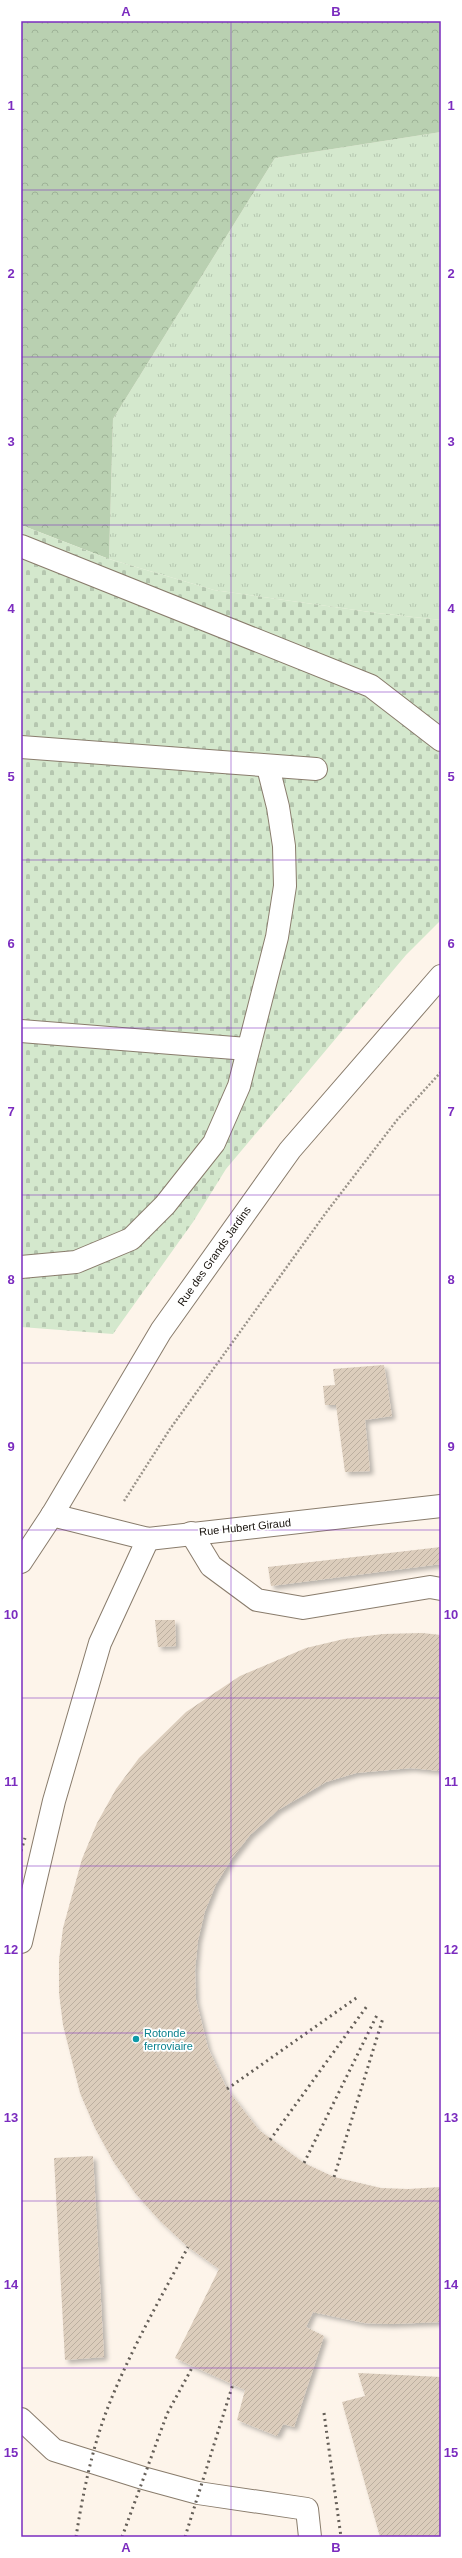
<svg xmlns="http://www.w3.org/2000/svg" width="462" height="2558" font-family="Arial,sans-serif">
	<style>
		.grass { fill: url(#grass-tufts) }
		.forest { fill: url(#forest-crowns) }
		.cemetery { fill: url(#cemetery-stones) }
		.building { fill: url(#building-hatch); filter: url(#shadow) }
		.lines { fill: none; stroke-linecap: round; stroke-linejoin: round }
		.minor-casing { stroke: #897c6c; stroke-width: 24 }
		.major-casing { stroke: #897c6c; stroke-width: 24 }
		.path { stroke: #9a938a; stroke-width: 2.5; stroke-dasharray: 2 2; stroke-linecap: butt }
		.minor { stroke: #fff; stroke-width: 22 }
		.major { stroke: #fff; stroke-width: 22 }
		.rail { stroke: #655f58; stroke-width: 3; stroke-dasharray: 2 4; stroke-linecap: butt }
		.grid { fill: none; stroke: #7b2cbf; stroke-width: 1; stroke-opacity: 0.55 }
		.culture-dot { fill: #0f9aa8; stroke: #fff; stroke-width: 1.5 }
		.labels { text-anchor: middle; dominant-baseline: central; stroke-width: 3.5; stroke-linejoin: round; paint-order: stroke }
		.street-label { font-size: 11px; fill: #16110b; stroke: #fff }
		.culture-label { font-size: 11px; fill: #0d838f; stroke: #fff; text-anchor: start }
		.neatline { fill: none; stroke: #7b2cbf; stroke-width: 1.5 }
		.grid-label { font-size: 13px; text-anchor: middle; font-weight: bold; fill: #7b2cbf }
	</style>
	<defs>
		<pattern id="grass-tufts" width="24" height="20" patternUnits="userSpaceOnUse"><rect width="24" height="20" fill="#d4e8cd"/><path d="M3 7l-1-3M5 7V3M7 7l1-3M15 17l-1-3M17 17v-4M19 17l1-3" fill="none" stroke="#b5c6af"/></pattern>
		<pattern id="forest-crowns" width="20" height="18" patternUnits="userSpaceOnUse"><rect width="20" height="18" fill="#b9d0b1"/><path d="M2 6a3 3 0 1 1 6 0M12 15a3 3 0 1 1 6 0" fill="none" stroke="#9eb297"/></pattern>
		<pattern id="cemetery-stones" width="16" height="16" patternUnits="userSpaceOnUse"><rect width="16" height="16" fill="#d4e8cd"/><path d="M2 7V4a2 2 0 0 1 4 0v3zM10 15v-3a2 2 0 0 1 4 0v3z" fill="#b5c6af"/></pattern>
		<pattern id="building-hatch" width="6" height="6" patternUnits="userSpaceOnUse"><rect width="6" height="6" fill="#dccdbc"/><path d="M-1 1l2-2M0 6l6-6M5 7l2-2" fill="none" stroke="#bcafa0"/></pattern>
		<filter id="shadow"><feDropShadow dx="3.5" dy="3.5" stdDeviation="2" flood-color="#0004"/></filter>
	</defs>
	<rect width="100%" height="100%" fill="#fdf4ea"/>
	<path class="grass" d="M441,132V620L377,613L214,590L109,559L113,419L275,158Z"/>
	<path class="forest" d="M21,21H441V132L275,158L113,419L109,559L21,525Z"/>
	<path class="cemetery" d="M21,525L109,559L214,590L377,613L441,620V920L406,955L226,1169L193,1222L113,1334L21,1327Z"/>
	<g class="building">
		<path d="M384,1365L392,1416L365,1420L370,1471L345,1472L336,1405H325L323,1386L335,1385L333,1369Z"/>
		<path d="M441,1547V1564L271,1586L268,1567Z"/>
		<path d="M155,1620H175L176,1646L158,1647Z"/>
		<path d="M422,1633L441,1635V1771L411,1768L356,1773L326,1782L278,1810L250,1835L232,1858L216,1884L205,1911L198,1940L195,1970L196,2000L208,2048L227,2089L259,2130L304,2163L334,2177L381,2188L408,2189L441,2187V2322L390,2324L364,2323L313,2312L306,2327L324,2336L294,2427L283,2424L277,2436L237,2420L245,2390L175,2358L219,2269L188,2247L160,2221L135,2193L113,2161L95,2128L80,2093L63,2025L59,1993V1960L63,1928L82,1859L97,1823L116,1789L139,1758L186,1712L240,1676L306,1648L344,1639L383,1634Z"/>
		<path d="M93,2156L104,2357L65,2360L54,2158Z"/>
		<path d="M358,2373L441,2377V2537H380L342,2402L365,2396Z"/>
	</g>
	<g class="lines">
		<defs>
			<g id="minor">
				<path d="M21,546L371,686L441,740"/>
				<path d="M21,747L316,769"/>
				<path d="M21,1031L247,1049"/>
				<path d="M21,1267L76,1262L131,1239L165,1205L214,1143L239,1086L277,937L285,886L284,846L278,807L268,767"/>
				<path d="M52,1515L148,1539L441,1506"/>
				<path d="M191,1533L211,1566L257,1600L303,1608L430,1587L441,1589"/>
				<path d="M21,1942L54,1801L100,1643L148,1539"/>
				<path d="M21,2419L54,2450L143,2478L198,2493L307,2509L310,2537"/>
			</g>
			<path id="major" d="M21,1562L52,1515L161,1331L290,1150L441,976"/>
		</defs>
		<use href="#minor" class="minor-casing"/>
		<use href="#major" class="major-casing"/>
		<path class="path" d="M124,1501L170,1429L325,1214L397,1120L441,1072"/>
		<use href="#minor" class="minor"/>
		<use href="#major" class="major"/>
		<g class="rail">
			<path d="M21,1851L25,1838"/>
			<path d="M227,2089L359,1996"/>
			<path d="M270,2140L367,2006"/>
			<path d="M304,2163L377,2015"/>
			<path d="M334,2177L383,2018"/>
			<path d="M324,2413L341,2537"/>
			<path d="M76,2537C83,2492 93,2444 110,2402C132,2348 161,2297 188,2247"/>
			<path d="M122,2537L167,2414L193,2366"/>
			<path d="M185,2537L233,2384"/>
		</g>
	</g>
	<path class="grid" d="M231,21V2537M21,190H441M21,357H441M21,525H441M21,692H441M21,860H441M21,1028H441M21,1195H441M21,1363H441M21,1530H441M21,1698H441M21,1866H441M21,2033H441M21,2201H441M21,2368H441"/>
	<circle class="culture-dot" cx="136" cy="2039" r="4"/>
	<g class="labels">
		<g class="street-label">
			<text transform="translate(214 1256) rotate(-55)">Rue des Grands Jardins</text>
			<text transform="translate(245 1527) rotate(-6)">Rue Hubert Giraud</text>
		</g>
		<g class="culture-label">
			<text x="144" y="2033">Rotonde<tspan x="144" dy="13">ferroviaire</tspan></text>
		</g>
	</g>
	<rect width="462" height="2558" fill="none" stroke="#ffffff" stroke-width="44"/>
	<rect x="22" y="22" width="418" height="2514" class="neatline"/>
	<g class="grid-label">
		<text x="126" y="16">A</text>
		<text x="336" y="16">B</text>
		<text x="11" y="110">1</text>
		<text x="451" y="110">1</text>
		<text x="11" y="278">2</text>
		<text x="451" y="278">2</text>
		<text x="11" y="446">3</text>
		<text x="451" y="446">3</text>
		<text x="11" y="613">4</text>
		<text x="451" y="613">4</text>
		<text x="11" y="781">5</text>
		<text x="451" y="781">5</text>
		<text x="11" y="948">6</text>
		<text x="451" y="948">6</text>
		<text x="11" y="1116">7</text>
		<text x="451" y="1116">7</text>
		<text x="11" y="1284">8</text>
		<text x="451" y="1284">8</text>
		<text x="11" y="1451">9</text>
		<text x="451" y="1451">9</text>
		<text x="11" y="1619">10</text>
		<text x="451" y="1619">10</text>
		<text x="11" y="1786">11</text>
		<text x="451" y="1786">11</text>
		<text x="11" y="1954">12</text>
		<text x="451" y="1954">12</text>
		<text x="11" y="2122">13</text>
		<text x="451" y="2122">13</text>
		<text x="11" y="2289">14</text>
		<text x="451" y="2289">14</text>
		<text x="11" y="2457">15</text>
		<text x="451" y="2457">15</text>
		<text x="126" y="2552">A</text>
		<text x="336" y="2552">B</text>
	</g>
</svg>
